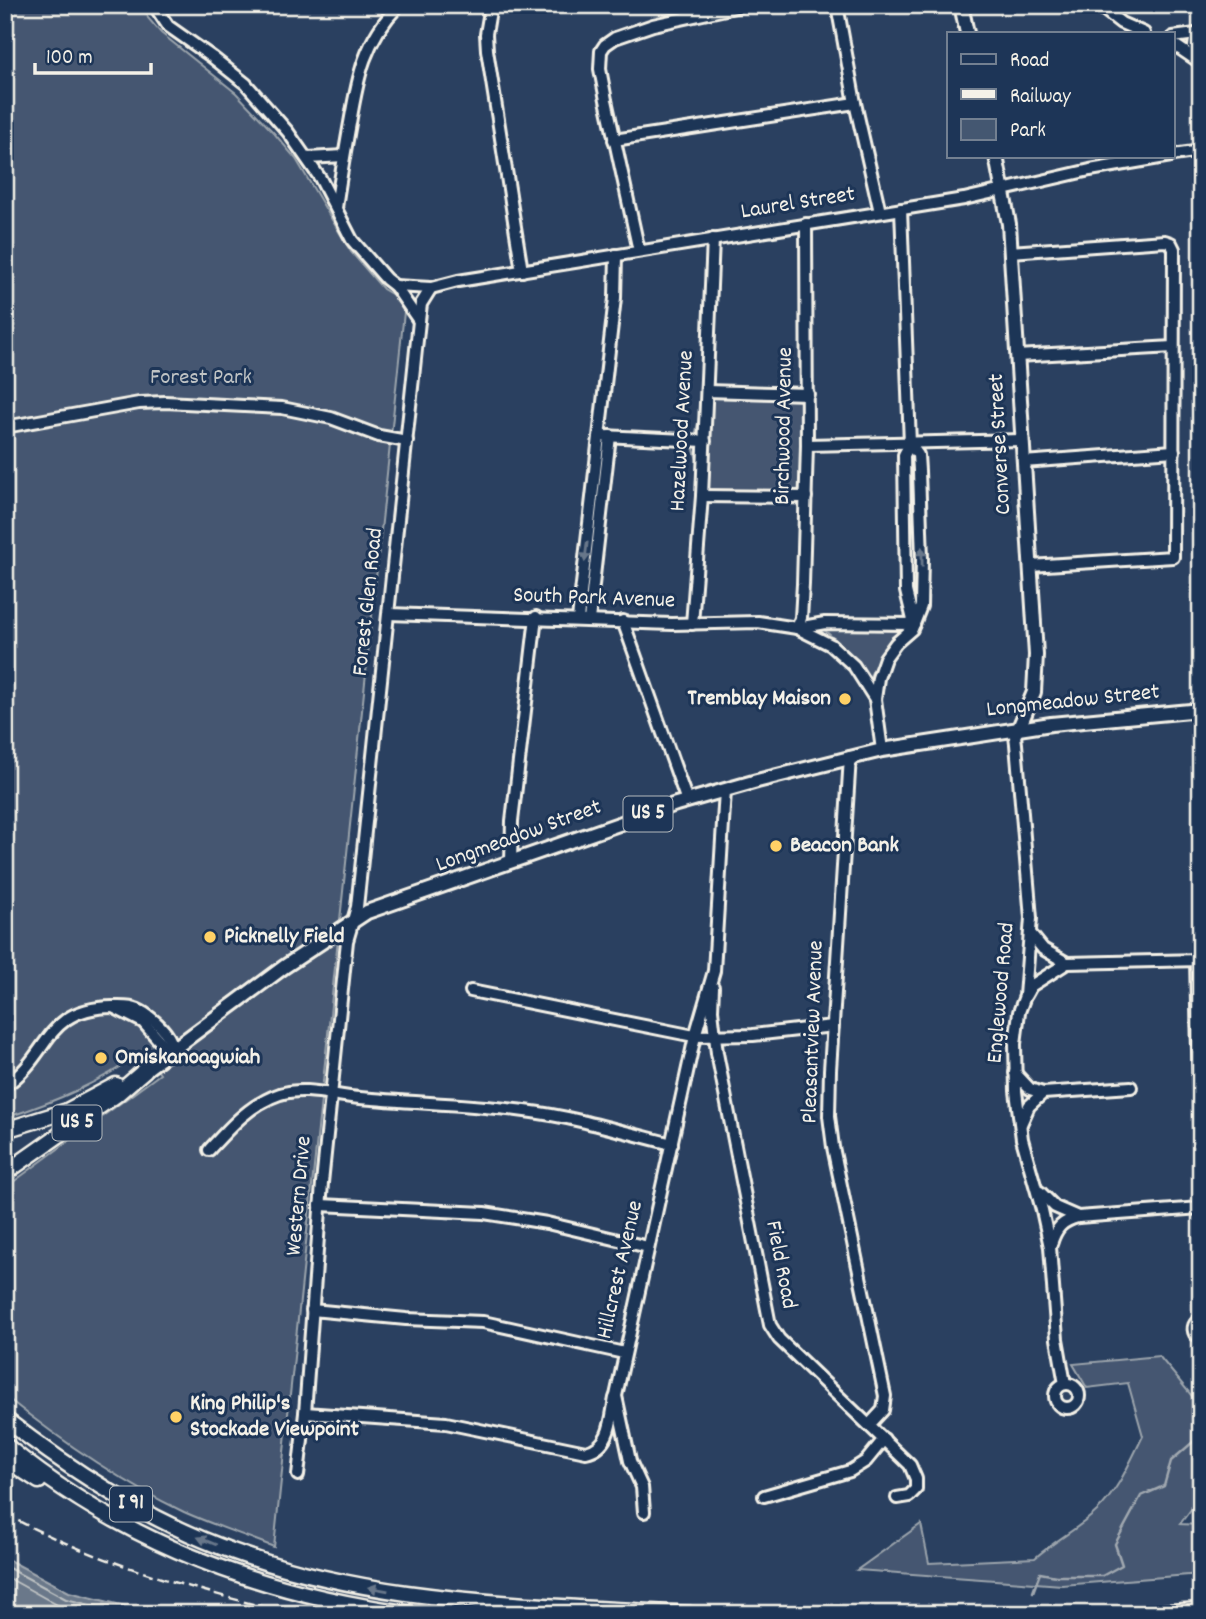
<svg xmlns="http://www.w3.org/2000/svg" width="1206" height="1619" font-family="Dekko,sans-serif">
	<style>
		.green { fill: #445771; stroke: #9ca4ac; stroke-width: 2 }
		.water { fill: #6a788a; stroke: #a1a8b0; stroke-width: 2 }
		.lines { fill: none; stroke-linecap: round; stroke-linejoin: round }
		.shore { stroke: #bdc1c2; stroke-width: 2 }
		.stream { stroke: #a1a8b0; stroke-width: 2.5 }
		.minor-casing { stroke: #f4f1e8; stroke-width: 16 }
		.major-casing { stroke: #f4f1e8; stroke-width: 18 }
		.highway-casing { stroke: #f4f1e8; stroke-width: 19 }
		.minor { stroke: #1d3557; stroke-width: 10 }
		.major { stroke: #1d3557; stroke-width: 12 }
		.highway { stroke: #1d3557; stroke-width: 14 }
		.rail { stroke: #f4f1e8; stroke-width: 2.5; stroke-dasharray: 10 5; stroke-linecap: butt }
		.oneway { fill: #68778a }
		.poi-dot { fill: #ffd166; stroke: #1d3557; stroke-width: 2.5 }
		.labels { text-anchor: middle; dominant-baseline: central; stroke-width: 6; stroke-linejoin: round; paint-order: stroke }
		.shield { fill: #1d3557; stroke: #b4b9bc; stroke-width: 2 }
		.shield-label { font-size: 21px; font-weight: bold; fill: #f4f1e8 }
		.street-label { font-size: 23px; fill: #f4f1e8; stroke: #1d3557 }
		.park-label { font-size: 23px; fill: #bfc3c4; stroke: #1d3557 }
		.poi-label { font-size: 23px; font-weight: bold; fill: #f4f1e8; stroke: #1d3557; text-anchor: start }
	</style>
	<rect width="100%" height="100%" fill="#2a4060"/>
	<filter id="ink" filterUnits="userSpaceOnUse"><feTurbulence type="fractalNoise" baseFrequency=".0143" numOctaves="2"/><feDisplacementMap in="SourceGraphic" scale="14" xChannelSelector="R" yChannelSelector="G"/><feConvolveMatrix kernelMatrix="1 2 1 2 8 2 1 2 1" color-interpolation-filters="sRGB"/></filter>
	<g filter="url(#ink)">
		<g class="green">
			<path d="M5,5H143L148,18L161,33L236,93L274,133L296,159L351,252L383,289L393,295L404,312L274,1547C244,1535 213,1525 184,1512C119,1481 61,1441 5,1396V1188L160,1074L144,1052C96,1084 60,1100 5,1118Z"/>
			<path d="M704,394H800L808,462L801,505L708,499L693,446Z"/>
			<path d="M822,628L899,631L882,653L869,678L848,651Z"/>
			<path d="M1159,1356L1196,1401H1201V1496L1180,1524L1201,1525V1574L1062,1585L857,1570L921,1524L929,1563L1035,1558C1054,1541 1078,1529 1097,1511C1118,1491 1130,1462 1143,1436L1128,1383L1087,1388L1073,1364Z"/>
		</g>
		<path class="water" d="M5,1558L69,1592L157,1614H5Z"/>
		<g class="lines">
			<g class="shore">
				<path d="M5,1566L66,1599L127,1614"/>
				<path d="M5,1576L61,1607L90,1614"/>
			</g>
			<path class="stream" d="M1033,1592L1040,1573L1056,1576H1102L1122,1565L1115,1544L1141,1496L1164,1486L1171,1461L1201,1435"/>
			<defs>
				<g id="minor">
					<path d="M154,5L168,26L212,57L246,84L288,132L320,178L352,240L386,279L395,286L419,321"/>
					<path d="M491,5L486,34L487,50L522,271"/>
					<path d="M837,5L855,103L880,212"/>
					<path d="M1098,5L1121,23L1144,33"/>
					<path d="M1201,33L1196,34L1194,47L1201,62"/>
					<path d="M1173,37L1196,34"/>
					<path d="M1173,44L1198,61"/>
					<path d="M614,140L855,103"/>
					<path d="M1173,155L1201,151"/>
					<path d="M308,158L344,156"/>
					<path d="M336,208C340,179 345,151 350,123C358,76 364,41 399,5"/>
					<path d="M901,209L910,444L904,455L906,591L914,624"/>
					<path d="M639,251L606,100L600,69L601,51L605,45L615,38L653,25L744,5"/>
					<path d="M1010,252L1165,241L1171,243L1174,249L1173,557L1030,566"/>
					<path d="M395,286L431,288L458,281L964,199L1090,170L1171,156"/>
					<path d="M1017,356L1173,347"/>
					<path d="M707,391L808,394"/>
					<path d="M5,427L139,403L165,402L282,408L331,418L379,436L407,441"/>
					<path d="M603,436L705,441"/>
					<path d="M807,445L1022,440"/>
					<path d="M1023,462L1174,451"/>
					<path d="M702,496L806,497"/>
					<path d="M389,614L672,624L758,622L797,628L831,645L854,666L875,699L882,750"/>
					<path d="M578,619L615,298L616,255"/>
					<path d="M589,620L610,436"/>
					<path d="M623,621L687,801"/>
					<path d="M692,624L702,496L713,239"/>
					<path d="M797,628L801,618L803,584L807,445L806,224"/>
					<path d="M797,628L825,623L914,624"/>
					<path d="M875,699L878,678L885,658L896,643L912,629L921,606L922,559L919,471L918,455L910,444"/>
					<path d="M1019,728L1015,736L1016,744L1031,918L1025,996L1019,1012L1015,1044L1016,1091L1022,1139L1042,1210L1050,1247L1057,1339L1065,1384"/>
					<path d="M850,757L830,1070L829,1116L833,1147L885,1396L883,1410L870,1424"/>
					<path d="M511,862L512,821L536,617"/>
					<path d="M1030,933L1043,949L1067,963L1201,960"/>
					<path d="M1196,960L1201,1188"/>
					<path d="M713,987L712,1010L717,1053L770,1325L779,1339L910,1465L916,1479V1489L909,1496L897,1498"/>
					<path d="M471,991L694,1036L753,1035L833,1026"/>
					<path d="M1026,995L1031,986L1067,963"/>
					<path d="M113,1007L143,1022L163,1045L173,1050"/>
					<path d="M1015,1073L1030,1089L1043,1093"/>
					<path d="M5,1086C52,1054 43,1008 113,1007C124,1007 133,1006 144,1013C156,1021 171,1034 173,1050"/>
					<path d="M1021,1124L1029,1106L1043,1093L1131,1087"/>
					<path d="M209,1150C230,1127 250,1104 280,1094C306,1086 333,1096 360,1098C415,1103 470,1104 525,1111C575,1117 623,1132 672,1144"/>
					<path d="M1040,1192L1055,1207L1078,1217"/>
					<path d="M320,1205L484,1213L547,1223L648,1247"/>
					<path d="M1051,1244C1056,1228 1062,1221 1078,1217L1201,1208"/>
					<path d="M312,1310L406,1319L483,1322L624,1353"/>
					<path d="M1201,1319C1194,1322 1192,1328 1195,1334L1201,1337"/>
					<circle cx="1067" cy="1396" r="12"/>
					<path d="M305,1413L446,1423L586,1452C611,1447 611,1419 615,1398"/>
					<path d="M298,1475L305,1413L322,1183L347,941L357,907L419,321L421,304L431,288"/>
					<path d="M764,1496L850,1471L866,1461L884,1439"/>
					<path d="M644,1512L642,1487L630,1461L616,1396L695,1036L714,971L725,790"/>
				</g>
				<g id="major">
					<path d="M961,5L967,33"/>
					<path d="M996,156L1009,224L1036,655L1034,692L1019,728"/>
					<path d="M145,1070L284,967L367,912L676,804L757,781L882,750L1051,724L1201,710"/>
				</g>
				<g id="highway">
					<path d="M5,1130L67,1111L116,1085"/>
					<path d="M5,1173L116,1095L145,1070"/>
					<path d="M5,1419C67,1467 132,1510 204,1540C358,1605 527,1604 690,1614"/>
					<path d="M5,1445C122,1542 262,1594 412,1614"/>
					<path d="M5,1459L39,1481"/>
					<path d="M1138,1614L1201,1610"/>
				</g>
			</defs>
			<use href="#minor" class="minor-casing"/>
			<use href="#major" class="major-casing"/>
			<use href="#highway" class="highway-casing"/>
			<use href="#minor" class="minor"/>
			<use href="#major" class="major"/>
			<use href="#highway" class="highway"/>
			<path class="rail" d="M5,1514C95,1562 194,1590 293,1614"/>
		</g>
		<defs><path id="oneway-solid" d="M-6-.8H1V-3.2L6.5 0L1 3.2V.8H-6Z" transform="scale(1.75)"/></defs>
		<g class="oneway">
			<use href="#oneway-solid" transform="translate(586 552) rotate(97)"/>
			<use href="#oneway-solid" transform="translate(922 557) rotate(-91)"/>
			<use href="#oneway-solid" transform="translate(207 1541) rotate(-158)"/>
			<use href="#oneway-solid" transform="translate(378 1589) rotate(-170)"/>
		</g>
	</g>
	<g class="poi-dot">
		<circle cx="845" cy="699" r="7"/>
		<circle cx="776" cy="846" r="7"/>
		<circle cx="210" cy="937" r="7"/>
		<circle cx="101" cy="1058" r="7"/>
		<circle cx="176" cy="1417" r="7"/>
	</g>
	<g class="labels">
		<g class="shield">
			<rect x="623.5" y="796.5" width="49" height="35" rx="5"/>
			<rect x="52.5" y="1105.5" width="49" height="35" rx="5"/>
			<rect x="110" y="1486.5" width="42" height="35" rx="5"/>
		</g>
		<g class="shield-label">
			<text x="648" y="814">US 5</text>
			<text x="77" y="1123">US 5</text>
			<text x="131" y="1504">I 91</text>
		</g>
		<g class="street-label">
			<text transform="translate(798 204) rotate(-9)">Laurel Street</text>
			<text transform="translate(785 426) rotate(-89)">Birchwood Avenue</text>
			<text transform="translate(683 431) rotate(-87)">Hazelwood Avenue</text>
			<text transform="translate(1001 444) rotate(-93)">Converse Street</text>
			<text transform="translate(594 599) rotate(2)">South Park Avenue</text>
			<text transform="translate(369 602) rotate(-84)">Forest Glen Road</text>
			<text transform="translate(1073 702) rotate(-6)">Longmeadow Street</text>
			<text transform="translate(519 837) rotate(-20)">Longmeadow Street</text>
			<text transform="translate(1002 993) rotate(-85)">Englewood Road</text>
			<text transform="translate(814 1032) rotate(-88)">Pleasantview Avenue</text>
			<text transform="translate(300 1196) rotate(-85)">Western Drive</text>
			<text transform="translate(780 1265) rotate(79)">Field Road</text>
			<text transform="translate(621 1270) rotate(-77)">Hillcrest Avenue</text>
		</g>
		<g class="park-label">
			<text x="201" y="378">Forest Park</text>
		</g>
		<g class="poi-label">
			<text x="831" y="699" text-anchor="end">Tremblay Maison</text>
			<text x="790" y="846">Beacon Bank</text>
			<text x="224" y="937">Picknelly Field</text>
			<text x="115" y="1058">Omiskanoagwiah</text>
			<text x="190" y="1404">King Philip's<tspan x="190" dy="26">Stockade Viewpoint</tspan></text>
		</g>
	</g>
	<rect width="1206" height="1619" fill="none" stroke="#1d3557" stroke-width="28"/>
	<rect x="14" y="14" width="1178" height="1591" fill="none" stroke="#f4f1e8" stroke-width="2.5" filter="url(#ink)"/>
	<rect x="947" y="32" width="228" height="126" fill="#1d3557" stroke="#738091" stroke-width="2"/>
	<rect x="961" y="54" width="35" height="10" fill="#1d3557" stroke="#738091" stroke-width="2"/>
	<text x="1010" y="66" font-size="21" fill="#f4f1e8">Road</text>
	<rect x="961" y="89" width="35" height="10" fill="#f4f1e8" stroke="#738091" stroke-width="2"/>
	<text x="1010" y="102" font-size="21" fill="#f4f1e8">Railway</text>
	<rect x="961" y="119" width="35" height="21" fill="#445771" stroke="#738091" stroke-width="2"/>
	<text x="1010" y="136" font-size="21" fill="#f4f1e8">Park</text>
	<path d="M35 63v10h116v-10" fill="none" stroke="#f4f1e8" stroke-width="3.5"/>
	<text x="46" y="63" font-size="21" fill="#f4f1e8" stroke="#1d3557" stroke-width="5" paint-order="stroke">100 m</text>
</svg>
